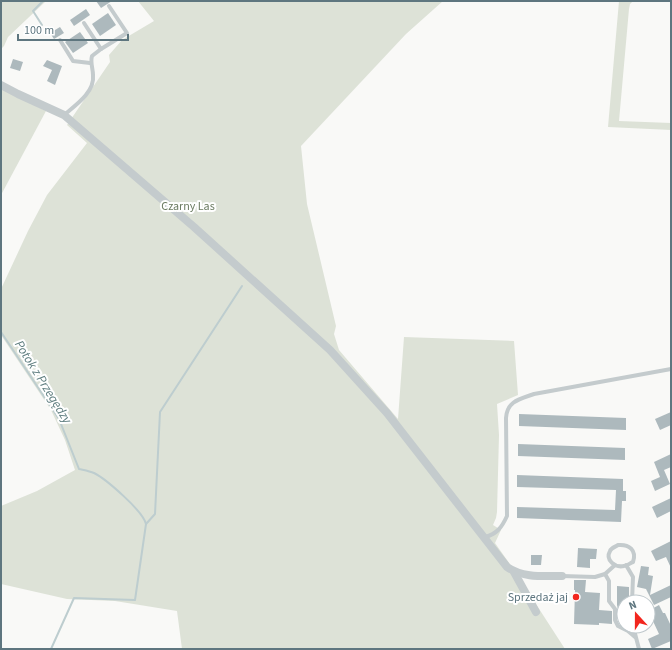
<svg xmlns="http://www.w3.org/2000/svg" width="672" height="650" font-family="'Source Sans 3',sans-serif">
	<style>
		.green { fill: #dde2d7 }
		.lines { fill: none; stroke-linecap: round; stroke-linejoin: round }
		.stream { stroke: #bdcdcf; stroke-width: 2 }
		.building { fill: #adb9bd }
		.service { stroke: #c4cbcd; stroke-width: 4 }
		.minor { stroke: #c4cbcd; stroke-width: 8 }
		.poi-dot { fill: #f2261e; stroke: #fff; stroke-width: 1.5 }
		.labels { text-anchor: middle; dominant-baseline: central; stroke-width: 4; stroke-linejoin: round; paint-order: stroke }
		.park-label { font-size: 12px; fill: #6b7b61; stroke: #fff }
		.poi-label { font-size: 12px; fill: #5e767f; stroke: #fff; text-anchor: end }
		.water-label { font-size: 13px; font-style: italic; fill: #5d7c7e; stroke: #fff }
	</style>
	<rect width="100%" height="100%" fill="#f9f9f7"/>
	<g class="green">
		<path d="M1,1H46L8,37L4,46L1,49Z"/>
		<path d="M138,1H443L406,34L301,146L307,204L336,326L334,334L339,350L398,419L404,337L514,341L518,395L497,404L499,435L497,512L496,518L493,525L501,530L495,543L512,567L565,649H182L177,611L115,601L67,599L1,584V506L37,491L75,470L65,440L51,410L1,335V289L28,231L47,195L87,143L67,125L110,62L109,55L122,40L154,21Z"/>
		<path d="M619,1H633L630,4L629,9L619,121L671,123V130L608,127Z"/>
		<path d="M1,88L46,111L1,195Z"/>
	</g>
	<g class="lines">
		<g class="stream">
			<path d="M42,25L33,11L43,1"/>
			<path d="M1,332L59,419L79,469C83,470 89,471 94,473C106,479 143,511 146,524L135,600L74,598L51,649"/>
			<path d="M146,524L155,514L160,412L242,286"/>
		</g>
	</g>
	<g class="building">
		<path d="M96,1H112L101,8Z"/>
		<path d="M86,9L90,15L74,26L70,20Z"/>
		<path d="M108,13L116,25L100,36L92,24Z"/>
		<path d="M60,27L64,33L54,39L50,33Z"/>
		<path d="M80,32L88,43L73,53L65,42Z"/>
		<path d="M13,59L23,62L20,71L10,68Z"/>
		<path d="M47,60L62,66L55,85L47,81L52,70L43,66Z"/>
		<path d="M671,412V425L660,430L655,419Z"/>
		<path d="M519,414L626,418V430L519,426Z"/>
		<path d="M518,444L625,448V460L518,456Z"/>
		<path d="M671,454V467L664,470L670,484L655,491L651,481L660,477L654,462Z"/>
		<path d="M517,475L623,479V491H626V501H622L621,522L517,518V507L615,510L616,490L517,487Z"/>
		<path d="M671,498V511L657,518L652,507Z"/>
		<path d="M671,541V568L666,557L656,561L651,551Z"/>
		<path d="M578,548L597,549L596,559H590V568L577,567Z"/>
		<path d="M531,555H542L541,565H531Z"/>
		<path d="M641,566L649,567L648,575L653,576L650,595L671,585V597L654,605L646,589L637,587Z"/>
		<path d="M574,580H586L585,592L600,593L599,610L612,611V624L599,623V625L574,624L575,590H574Z"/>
		<path d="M617,586L629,587V602H624V618H618V609L617,605Z"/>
		<path d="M659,605L663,613H665L671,626V641L652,649L648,639L659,634L652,619H650L648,614V611Z"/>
	</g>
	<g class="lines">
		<g class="service">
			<path d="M84,23L101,49"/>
			<path d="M60,40L73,61L90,63"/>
			<path d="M64,115C76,105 95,92 93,75C93,68 90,63 92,56L101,49L127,33L109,6"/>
			<path d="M485,537C497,534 502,527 507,516L506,418C507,401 520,399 534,394L671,369"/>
			<path d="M618,545C629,544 637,550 633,562C630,563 627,566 624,566C615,568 605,560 610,551C611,548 615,547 618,545Z"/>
			<path d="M626,565L633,577L632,602"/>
			<path d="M605,574L609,581V601L615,609V620L618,626L628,631L635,637"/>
			<path d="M562,576L595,577L605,574L615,565"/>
			<path d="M633,626L639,649"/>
		</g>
		<g class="minor">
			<path d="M1,85L18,94L64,115L194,227L330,350L387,413L507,567C523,578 543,576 562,576"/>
			<path d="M514,572L536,612"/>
		</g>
	</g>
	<circle class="poi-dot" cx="576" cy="597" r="4"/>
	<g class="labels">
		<g class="park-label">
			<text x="188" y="206">Czarny Las</text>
		</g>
		<g class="poi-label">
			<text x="568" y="597">Sprzedaż jaj</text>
		</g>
		<g class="water-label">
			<text transform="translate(43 382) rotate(58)">Potok z Przegędzy</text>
		</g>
	</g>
	<rect width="672" height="650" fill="none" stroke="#5e767f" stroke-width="4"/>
	<g transform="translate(636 614) rotate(339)"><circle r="19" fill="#ffffff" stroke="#bfc8cc"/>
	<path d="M0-3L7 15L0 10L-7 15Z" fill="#f2261e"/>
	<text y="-6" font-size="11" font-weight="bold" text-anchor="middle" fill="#5e767f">N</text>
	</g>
	<path d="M18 34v6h110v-6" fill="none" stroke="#5e767f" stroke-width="2"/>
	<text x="24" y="34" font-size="12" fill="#5e767f" stroke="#ffffff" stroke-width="3" paint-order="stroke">100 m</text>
</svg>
